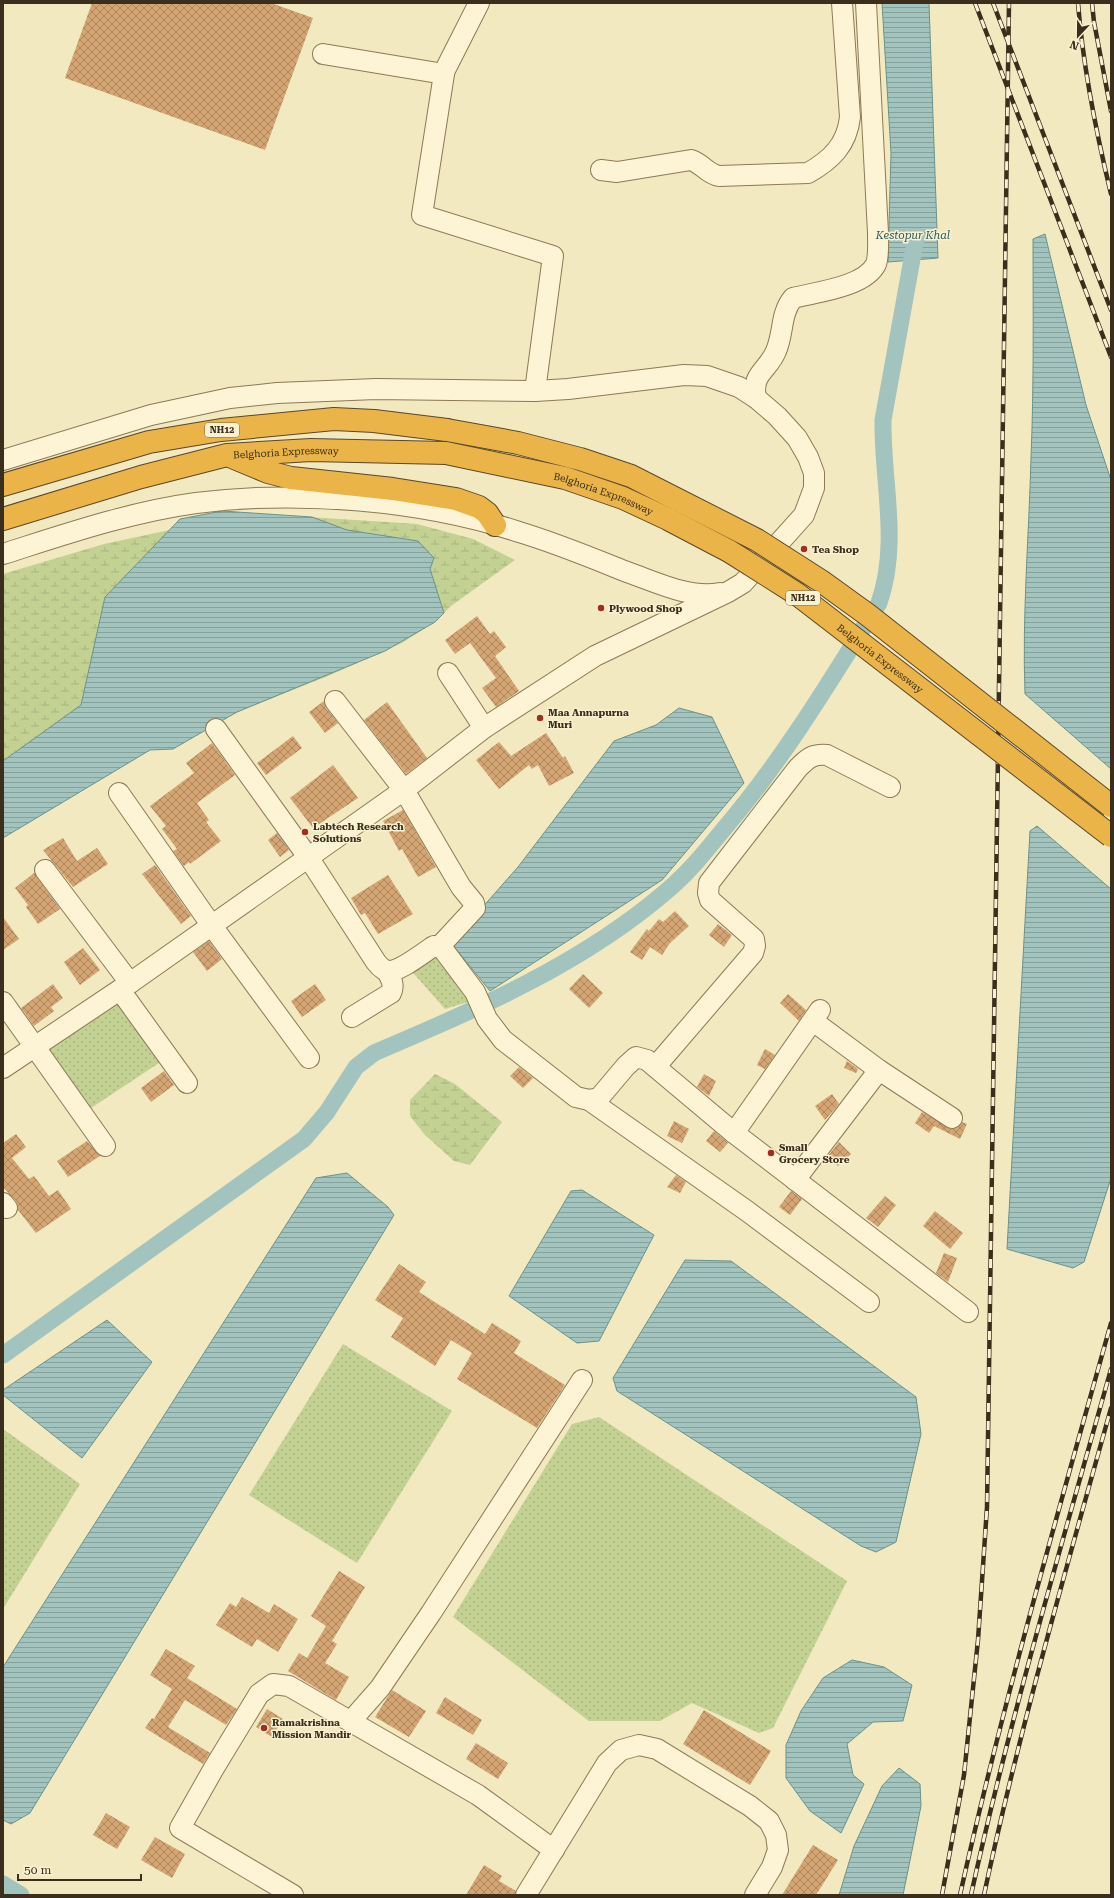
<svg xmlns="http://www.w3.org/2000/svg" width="1114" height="1898" font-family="'Roboto Serif',serif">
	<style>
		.grass { fill: url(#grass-dots) }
		.wetland { fill: url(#wetland-marsh) }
		.water { fill: url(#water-rules); stroke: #69938d }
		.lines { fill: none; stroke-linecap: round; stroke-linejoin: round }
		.canal { stroke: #a3c4be; stroke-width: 17 }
		.building { fill: url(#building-cross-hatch) }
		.minor-casing { stroke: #8d7956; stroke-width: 22 }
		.highway-casing { stroke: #5a462b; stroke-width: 24 }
		.minor { stroke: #fcf4d4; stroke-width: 20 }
		.highway { stroke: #eab448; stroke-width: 22 }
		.rail-casing { stroke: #3b2e1c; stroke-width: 4.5 }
		.rail { stroke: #f9f1d0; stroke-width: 3; stroke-dasharray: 9; stroke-linecap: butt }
		.highway-bridge-casing { stroke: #5a462b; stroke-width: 24; stroke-linecap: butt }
		.highway-bridge { stroke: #eab448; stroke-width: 22 }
		.poi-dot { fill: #a22d20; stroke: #f9f1d0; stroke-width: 1.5 }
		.labels { text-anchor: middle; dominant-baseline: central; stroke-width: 3; stroke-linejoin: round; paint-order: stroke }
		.shield { fill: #f9f1d0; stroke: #746852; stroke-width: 1 }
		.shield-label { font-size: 9px; font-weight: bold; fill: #3b2e1c }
		.street-label { font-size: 10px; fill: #3b2e1c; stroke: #f9f1d0 }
		.poi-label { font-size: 10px; font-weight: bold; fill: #3b2e1c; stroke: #f9f1d0; text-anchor: start }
		.water-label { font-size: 11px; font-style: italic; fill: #295a5c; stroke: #f9f1d0 }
	</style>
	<defs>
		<pattern id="grass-dots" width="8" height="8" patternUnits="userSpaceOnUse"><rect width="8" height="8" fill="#c3d193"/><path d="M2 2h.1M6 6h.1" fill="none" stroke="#a8b47e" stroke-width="1.8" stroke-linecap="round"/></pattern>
		<pattern id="wetland-marsh" width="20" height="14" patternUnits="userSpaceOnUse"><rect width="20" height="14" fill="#c3d193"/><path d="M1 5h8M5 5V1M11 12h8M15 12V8" fill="none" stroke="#a8b47e"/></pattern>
		<pattern id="water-rules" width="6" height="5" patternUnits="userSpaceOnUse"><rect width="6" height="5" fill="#a3c4be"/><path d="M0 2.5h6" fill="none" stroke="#86a09a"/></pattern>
		<pattern id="building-cross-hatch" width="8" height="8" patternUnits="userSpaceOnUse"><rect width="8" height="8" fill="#d4a572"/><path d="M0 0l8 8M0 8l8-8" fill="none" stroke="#ad875d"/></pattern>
	</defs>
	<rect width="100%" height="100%" fill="#f2e9c0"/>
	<g class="grass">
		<path d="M436,952L474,1000L445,1009L408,967Z"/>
		<path d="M118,1001L159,1063L88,1110L46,1049Z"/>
		<path d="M343,1344L452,1411L357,1563L249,1495Z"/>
		<path d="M599,1417L847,1581L773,1728L759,1733L692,1703L660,1721H589L453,1617L572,1424Z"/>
		<path d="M3,1429L80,1484L3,1609Z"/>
	</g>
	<g class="wetland">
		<path d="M263,514L417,524L473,539L515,560L451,606L435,622L402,643L328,676L238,712L152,749L29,821L3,838V574L104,544L202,523Z"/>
		<path d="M435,1074L455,1084L502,1122L470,1165L454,1161L425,1135L410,1116V1100Z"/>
	</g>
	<g class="water">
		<path d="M882,3H929L938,258L888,262L891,153Z"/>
		<path d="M1045,234L1086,405L1111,480V769L1025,694C1022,615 1029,536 1031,458C1034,385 1033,312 1033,239Z"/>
		<path d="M222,511L312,517L347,530L418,541L434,558L430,569L444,613L435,622L385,651L237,712L173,749L150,750L3,838V761L81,705L105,597L180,519Z"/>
		<path d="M679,708L712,717L744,783L662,880L490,991L451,943L518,867L614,741L656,725Z"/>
		<path d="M1037,826L1111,889V1178L1084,1262L1073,1268L1007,1249L1030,831Z"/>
		<path d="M347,1173L388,1207L394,1215L30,1813L11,1824L3,1820V1667L316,1178Z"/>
		<path d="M582,1190L654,1235L599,1341L577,1343L509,1296L571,1191Z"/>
		<path d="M685,1260L731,1261L916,1397L921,1434L896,1542L876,1552L861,1546L617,1391L613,1378Z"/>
		<path d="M107,1320L152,1362L82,1458L3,1395V1390Z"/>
		<path d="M852,1660L884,1667L912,1685L903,1721L873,1722L847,1744L853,1775L864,1784L841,1833L810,1811L786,1778V1745L801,1711L823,1678Z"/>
		<path d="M899,1768L920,1784L921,1806L903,1895H839L854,1846L882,1786Z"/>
	</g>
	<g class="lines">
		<g class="canal">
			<path d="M3,1355L304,1139L327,1112L356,1067L374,1053C477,1009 583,964 669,889C689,872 706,851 723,830C783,760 830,681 879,603C900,543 882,481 883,420L916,237"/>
			<path d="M3,1884L21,1895"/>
		</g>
	</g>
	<g class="building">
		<path d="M92,3H271L313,18L265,150L65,78Z"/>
		<path d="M477,616L490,634L494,631L506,647L495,656L519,691L496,707L482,688L496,678L470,643L455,654L445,640Z"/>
		<path d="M324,701L326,708L338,723L325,733L309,712Z"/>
		<path d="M387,702L427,758L406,774L364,720Z"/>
		<path d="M546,733L563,758L565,756L574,773L549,786L538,765L532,769L529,765L499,789L476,760L499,742L511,756Z"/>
		<path d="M293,736L302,748L266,775L257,763Z"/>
		<path d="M212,743L235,775L197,803L209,820L206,822L221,841L190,864L189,862L184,866L173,851L177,849L162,829L166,826L150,806L194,773L186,763Z"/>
		<path d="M333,765L358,798L313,828L290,798Z"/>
		<path d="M403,810L436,867L418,877L402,849L399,851L383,821Z"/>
		<path d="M277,833L289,850L280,857L268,840Z"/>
		<path d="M63,838L77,861L97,848L108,864L73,887L43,850Z"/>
		<path d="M155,865L191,916L181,924L142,874Z"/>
		<path d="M34,873L60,909L38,924L26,907L28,905L15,888Z"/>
		<path d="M388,875L413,914L378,934L365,913L361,915L351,898Z"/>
		<path d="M675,911L689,926L670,943L662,955L650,947L642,960L630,952L647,929L649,931L659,919L663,922Z"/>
		<path d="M3,917L19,939L3,950Z"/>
		<path d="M718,924L732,935L724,947L709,935Z"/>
		<path d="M209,941L222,959L207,971L193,952Z"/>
		<path d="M83,948L100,970L80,985L64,962Z"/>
		<path d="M583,974L603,993L589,1008L569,989Z"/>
		<path d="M53,984L63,998L51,1007L54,1011L34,1026L21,1008Z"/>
		<path d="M315,984L326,1000L302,1017L291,1001Z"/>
		<path d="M788,994L806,1010L799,1021L780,1003Z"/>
		<path d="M765,1049L775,1055L765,1069L757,1065Z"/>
		<path d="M847,1061L858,1069L856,1073L844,1068Z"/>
		<path d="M519,1067L533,1078L523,1088L510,1076Z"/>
		<path d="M164,1071L174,1085L151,1102L141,1088Z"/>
		<path d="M704,1074L716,1081L709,1096L697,1087Z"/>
		<path d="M832,1094L839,1104L825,1120L815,1106Z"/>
		<path d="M922,1112L951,1129L957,1128L962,1122L967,1124L960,1139L934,1126L929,1133L915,1123Z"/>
		<path d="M674,1121L689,1129L682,1143L667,1136Z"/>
		<path d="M714,1131L728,1143L720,1152L706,1141Z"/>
		<path d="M16,1134L26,1147L12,1158L29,1179L34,1176L49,1196L58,1190L71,1209L36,1233L18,1210L16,1201L3,1187V1143Z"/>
		<path d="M87,1141L100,1156L68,1177L57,1161Z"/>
		<path d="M839,1142L851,1154L838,1166L828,1156Z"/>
		<path d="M676,1175L686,1182L680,1193L667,1187Z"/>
		<path d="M791,1191L802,1199L790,1215L779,1207Z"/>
		<path d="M885,1196L896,1205L878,1227L866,1218Z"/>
		<path d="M935,1211L963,1233L950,1249L923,1226Z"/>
		<path d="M944,1253L957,1258L948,1282L936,1273Z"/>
		<path d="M399,1264L426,1282L419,1292L485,1334L492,1323L521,1341L514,1353L565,1385L537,1428L457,1379L472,1353L451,1340L435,1366L391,1337L403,1318L375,1300Z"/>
		<path d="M339,1571L365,1587L332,1641L337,1644L325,1663L349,1677L336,1700L288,1671L299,1653L307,1658L326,1626L311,1616Z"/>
		<path d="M242,1597L269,1613L274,1604L298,1619L278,1652L257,1639L252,1647L216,1625L230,1603L236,1607Z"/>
		<path d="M166,1649L195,1666L187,1678L237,1709L226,1725L185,1700L168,1727L210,1753L203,1764L145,1728L152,1718L154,1719L172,1689L150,1675Z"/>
		<path d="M392,1690L426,1711L409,1737L375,1717Z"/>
		<path d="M445,1697L482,1720L473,1735L436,1713Z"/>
		<path d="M267,1709L283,1719L272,1737L256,1727Z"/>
		<path d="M704,1710L771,1751L750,1785L683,1744Z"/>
		<path d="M476,1743L508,1763L498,1779L466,1759Z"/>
		<path d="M106,1813L130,1827L117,1849L93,1835Z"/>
		<path d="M155,1837L185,1854L172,1878L141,1860Z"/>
		<path d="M813,1845L838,1860L816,1895H782Z"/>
		<path d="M484,1865L502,1876L499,1881L516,1891L515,1895H466Z"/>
	</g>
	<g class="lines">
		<defs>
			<g id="minor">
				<path d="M323,54L444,74L422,215L553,256L535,391"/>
				<path d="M443,74L479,3"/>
				<path d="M601,170L617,172L691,160C703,164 707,174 719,176L808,173C831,160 847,145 850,117L842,3"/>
				<path d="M756,398C751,373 768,371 776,351C784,333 780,314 793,298C816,292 865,287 876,264C879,256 878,242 878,233L866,3"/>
				<path d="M3,460L151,415L230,398L277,393L376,389L535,391L568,389L684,375L707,376L739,387L756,398L777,416L797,438L808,457L814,473V488L804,515L743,583L728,592L595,656L484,728L404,790L130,983L3,1068"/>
				<path d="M3,554C66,534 130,512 196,503C298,490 422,500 519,532C556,543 592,558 627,572C656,582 689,599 720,593"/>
				<path d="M448,673L484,728"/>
				<path d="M335,701L404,790L461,887L474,903L475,908L439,947"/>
				<path d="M216,729L308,857L376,962C379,966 384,971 389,971C401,971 424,952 434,946L442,948L475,992L487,1019L503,1040L576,1097L589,1100L599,1098L626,1066L636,1057L647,1060L734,1133L968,1312"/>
				<path d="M119,793L212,926L309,1058"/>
				<path d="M45,870L130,983"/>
				<path d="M120,990L187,1083"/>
				<path d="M3,1002L105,1146"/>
				<path d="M352,1017L391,993C395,985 391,979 387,971"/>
				<path d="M813,1021L879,1070L952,1118"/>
				<path d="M656,1066L753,953L755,946L754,939L710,900L708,893L709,883L798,768C808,758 812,754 827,755L890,787"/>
				<path d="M589,1100L747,1211L869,1302"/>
				<path d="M734,1133L820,1010"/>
				<path d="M795,1180L879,1070"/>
				<path d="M3,1203L7,1208"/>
				<path d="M351,1721L380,1688L431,1613L582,1380"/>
				<path d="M293,1895L180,1828L214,1768L259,1694L273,1684L289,1686L478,1795L554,1850"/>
				<path d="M526,1895L607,1763L621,1750L639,1745L657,1749L750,1806L769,1821L776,1835L778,1850L772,1867L755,1895"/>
			</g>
			<g id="highway">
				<path d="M232,457L268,472L291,478L393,489L456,499L479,507L487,513L495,525"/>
				<path d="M3,485L149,442L221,430L334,419L374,421L447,430"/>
				<path id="s1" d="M3,519L141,477L227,455L311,450L446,453"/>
			</g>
		</defs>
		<use href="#minor" class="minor-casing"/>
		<use href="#highway" class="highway-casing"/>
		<use href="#minor" class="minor"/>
		<use href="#highway" class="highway"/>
		<defs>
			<g id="rail">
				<path d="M975,3L1111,357"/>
				<path d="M993,3L1111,310"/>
				<path d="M1078,3C1083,67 1096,132 1111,194"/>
				<path d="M1092,3L1094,22L1111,111"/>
				<path d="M942,1895L964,1775L978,1640L987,1507L1009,3"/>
				<path d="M960,1895C1003,1702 1058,1513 1111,1323"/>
				<path d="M971,1895C1010,1718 1062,1544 1111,1369"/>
				<path d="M984,1895C1019,1731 1066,1570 1111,1408"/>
			</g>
		</defs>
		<use href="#rail" class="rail-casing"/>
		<use href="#rail" class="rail"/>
		<defs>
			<g id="highway-bridge">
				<path d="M447,430L518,443L580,459L631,476L757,540L821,581L868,615L1111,806"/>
				<path id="s2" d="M446,453L565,478L623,498L668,519L729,551L797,594L1111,836"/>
			</g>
		</defs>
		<use href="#highway-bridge" class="highway-bridge-casing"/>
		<use href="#highway-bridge" class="highway-bridge"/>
	</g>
	<g class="poi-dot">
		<circle cx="804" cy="549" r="4"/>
		<circle cx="601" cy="608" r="4"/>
		<circle cx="540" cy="718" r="4"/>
		<circle cx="305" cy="832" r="4"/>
		<circle cx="771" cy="1153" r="4"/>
		<circle cx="264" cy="1728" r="4"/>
	</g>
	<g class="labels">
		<g class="shield">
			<rect x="205" y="423" width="34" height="14" rx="3"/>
			<rect x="786" y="591" width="34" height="14" rx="3"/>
		</g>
		<g class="shield-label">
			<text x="222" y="430">NH12</text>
			<text x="803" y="598">NH12</text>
		</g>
		<g class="street-label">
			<text stroke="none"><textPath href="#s1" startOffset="292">Belghoria Expressway</textPath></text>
			<text stroke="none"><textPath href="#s2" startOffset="163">Belghoria Expressway</textPath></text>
			<text stroke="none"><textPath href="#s2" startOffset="487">Belghoria Expressway</textPath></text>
		</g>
		<g class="poi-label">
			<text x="812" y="549">Tea Shop</text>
			<text x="609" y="608">Plywood Shop</text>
			<text x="548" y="712">Maa Annapurna<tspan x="548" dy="12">Muri</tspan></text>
			<text x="313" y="826">Labtech Research<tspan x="313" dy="12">Solutions</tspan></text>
			<text x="779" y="1147">Small<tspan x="779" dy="12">Grocery Store</tspan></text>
			<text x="272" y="1722">Ramakrishna<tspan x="272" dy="12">Mission Mandir</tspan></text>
		</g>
		<g class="water-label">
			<text x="913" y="235">Kestopur Khal</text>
		</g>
	</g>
	<rect width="1114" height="1898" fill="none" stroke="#3b2e1c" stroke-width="8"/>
	<g transform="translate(1078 36) rotate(202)" stroke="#f9f1d0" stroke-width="3" paint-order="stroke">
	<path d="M0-3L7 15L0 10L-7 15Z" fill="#3b2e1c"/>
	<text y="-6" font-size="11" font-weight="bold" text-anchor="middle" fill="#3b2e1c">N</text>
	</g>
	<path d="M18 1874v6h123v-6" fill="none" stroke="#3b2e1c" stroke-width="2"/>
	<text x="24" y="1874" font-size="12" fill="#3b2e1c" stroke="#f9f1d0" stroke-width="3" paint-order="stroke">50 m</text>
</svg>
